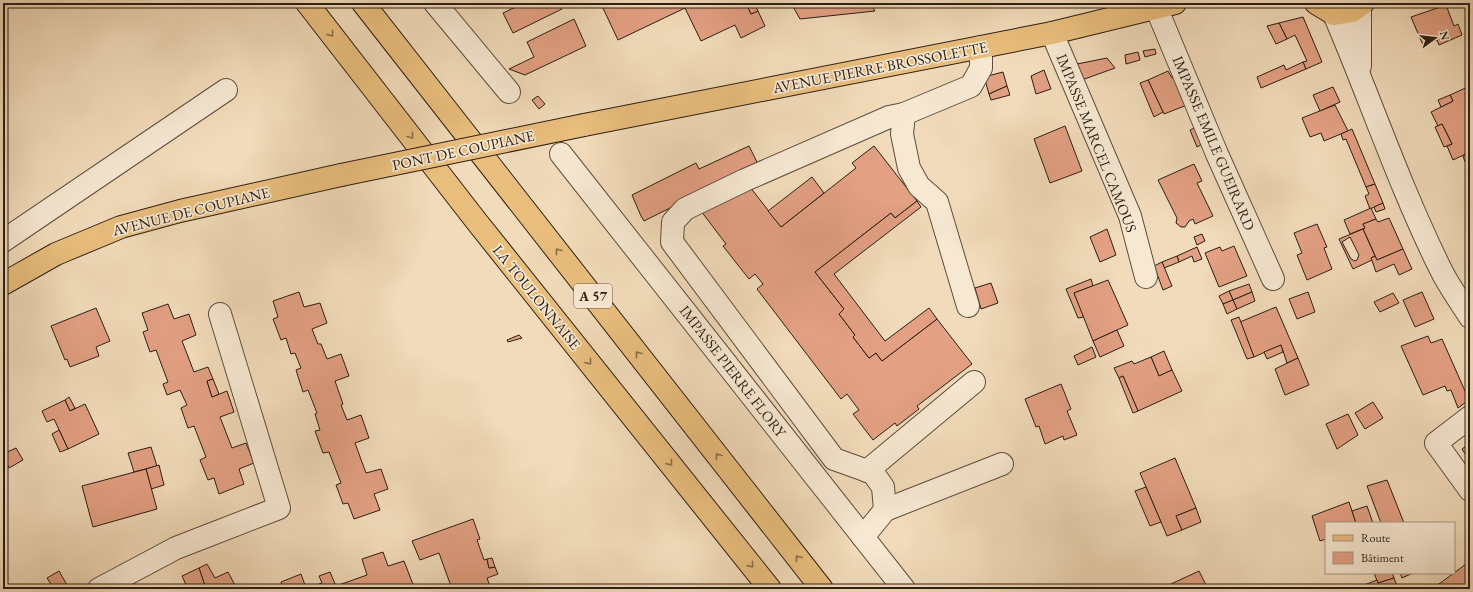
<svg xmlns="http://www.w3.org/2000/svg" width="1473" height="592" font-family="'EB Garamond',serif">
	<style>
		.building { fill: #e3a083; stroke: #2b1e13; fill-rule: evenodd }
		.lines { fill: none; stroke-linecap: round; stroke-linejoin: round }
		.minor-casing { stroke: #5d4d3d; stroke-width: 24 }
		.major-casing { stroke: #2b1e13; stroke-width: 24 }
		.highway-casing { stroke: #2b1e13; stroke-width: 24 }
		.minor { stroke: #f7e8d2; stroke-width: 22 }
		.major { stroke: #e9be7d; stroke-width: 22 }
		.highway { stroke: #e9be7d; stroke-width: 22 }
		.major-bridge-casing { stroke: #2b1e13; stroke-width: 24; stroke-linecap: butt }
		.major-bridge { stroke: #e9be7d; stroke-width: 22 }
		.oneway { stroke: #8a6e48 }
		.labels { text-anchor: middle; dominant-baseline: central; stroke-width: 3.5; stroke-linejoin: round; paint-order: stroke }
		.shield { fill: #f7e8d2; stroke: #685b4c; stroke-width: 1 }
		.shield-label { font-size: 14px; font-weight: bold; fill: #2b1e13 }
		.street-label { font-size: 15px; fill: #2b1e13; stroke: #f7e8d2 }
	</style>
	<rect width="100%" height="100%" fill="#f2dbba"/>
	<filter id="stains"><feTurbulence type="fractalNoise" baseFrequency=".005" numOctaves="4"/><feColorMatrix values="0 0 0 0 .2 0 0 0 0 .09 0 0 0 0 .02 0 0 0 .5 -.17"/></filter>
	<radialGradient id="worn" r=".72"><stop offset=".6" stop-color="#630" stop-opacity="0"/><stop offset="1" stop-color="#630" stop-opacity=".3"/></radialGradient>
	<g class="building">
		<path d="M524,3H558L562,9L513,33L503,13Z"/>
		<path d="M609,3H746L751,14L758,11L765,26L741,38L735,25L701,41L685,8L618,40L602,6Z"/>
		<path d="M746,3H754L758,11L751,14Z"/>
		<path d="M791,3H870L875,11L800,19Z"/>
		<path d="M1446,5L1454,26L1458,24L1462,35L1439,45L1437,40L1423,45L1411,17Z"/>
		<path d="M1303,17L1322,62L1306,69L1303,62L1307,61L1295,35L1287,39L1279,23Z"/>
		<path d="M574,19L586,46L525,75L509,69L534,57L527,42Z"/>
		<path d="M1279,23L1287,39L1276,44L1267,26Z"/>
		<path d="M1155,49L1156,54L1145,57L1143,51Z"/>
		<path d="M1138,52L1140,60L1126,64L1125,55Z"/>
		<path d="M1107,58L1115,68L1079,81L1072,65Z"/>
		<path d="M1303,62L1306,69L1261,88L1257,77L1284,65L1286,70Z"/>
		<path d="M1044,70L1051,89L1036,94L1031,76Z"/>
		<path d="M1168,71L1172,78L1174,77L1187,105L1164,114L1148,80Z"/>
		<path d="M1003,72L1007,86L989,94L984,77Z"/>
		<path d="M1148,80L1163,112L1154,117L1140,83Z"/>
		<path d="M1007,86L1010,95L991,100L989,94Z"/>
		<path d="M1470,86V152L1453,160L1447,146L1452,144L1442,124L1438,126L1431,112L1453,101L1450,95Z"/>
		<path d="M1333,87L1340,102L1320,111L1313,95Z"/>
		<path d="M1450,95L1453,101L1441,107L1438,100Z"/>
		<path d="M538,96L545,104L539,109L532,100Z"/>
		<path d="M1335,105L1348,131L1324,141L1321,133L1310,137L1302,118Z"/>
		<path d="M1442,124L1452,144L1444,147L1435,127Z"/>
		<path d="M1065,126L1082,171L1050,183L1034,139Z"/>
		<path d="M1199,126L1206,142L1197,147L1190,130Z"/>
		<path d="M1352,129L1375,184L1366,187L1346,139L1343,140L1341,134Z"/>
		<path d="M749,146L758,164L644,221L641,216L632,195L696,163L699,169Z"/>
		<path d="M874,146L917,201L895,218L891,213L815,272L844,309L839,314L855,335L853,337L869,358L876,353L882,361L937,319L972,364L917,406L919,409L897,426L895,423L873,440L853,414L859,410L847,394L841,399L757,289L763,284L755,274L749,279L723,246L726,244L701,211L750,187L781,227L856,168L852,163Z"/>
		<path d="M1470,152V160L1465,162L1463,156Z"/>
		<path d="M1194,164L1202,181L1197,183L1213,216L1195,224L1193,219L1189,221L1185,227H1181L1176,223L1177,218L1158,180Z"/>
		<path d="M812,177L824,193L781,227L768,211Z"/>
		<path d="M1375,184L1383,203L1370,209L1365,196L1369,194L1366,187Z"/>
		<path d="M917,201L921,207L834,274L885,341L929,308L937,319L882,361L876,353L869,358L853,337L855,335L839,314L844,309L815,272L891,213L895,218Z"/>
		<path d="M1383,203L1385,209L1376,212L1374,207Z"/>
		<path d="M1371,208L1376,219L1363,224L1365,228L1350,234L1344,220Z"/>
		<path d="M1389,218L1403,249L1377,260L1363,229L1365,228L1363,224L1376,219L1378,222Z"/>
		<path d="M1317,224L1327,247L1324,248L1332,269L1307,280L1297,255L1302,253L1294,233Z"/>
		<path d="M1107,229L1116,255L1100,262L1090,237Z"/>
		<path d="M1363,229L1375,256L1371,258L1372,260L1353,269L1339,239ZM1350,237L1359,255L1357,260L1355,261L1351,259L1342,242Z"/>
		<path d="M1202,234L1205,241L1197,245L1194,237Z"/>
		<path d="M1234,246L1247,276L1219,287L1205,253L1220,247L1222,251Z"/>
		<path d="M1197,247L1202,259L1194,262L1192,256L1179,262L1177,256Z"/>
		<path d="M1403,249L1412,269L1399,275L1394,264L1376,272L1371,258L1375,256L1377,260Z"/>
		<path d="M1177,256L1179,262L1164,268L1162,262Z"/>
		<path d="M1162,262L1172,286L1163,290L1154,266Z"/>
		<path d="M1091,279L1093,286L1074,293L1084,317L1078,318L1066,289Z"/>
		<path d="M1108,280L1128,325L1093,341L1074,293Z"/>
		<path d="M991,283L998,303L981,309L975,288Z"/>
		<path d="M1249,284L1252,292L1233,300L1229,291Z"/>
		<path d="M1229,291L1233,300L1223,304L1219,296Z"/>
		<path d="M299,292L304,307L320,303L327,323L312,329L318,344H321L327,359L341,354L349,376L335,381L343,404L341,405L347,420L361,415L369,438L355,443L366,473L381,469L388,489L374,494L380,510L354,519L348,503L343,504L336,485L341,483L329,452L323,453L315,431L320,430L315,414L317,413L308,390L303,392L296,370L301,368L295,353L291,354L286,338L281,340L273,319L278,317L273,301Z"/>
		<path d="M1252,292L1255,301L1237,309L1233,300Z"/>
		<path d="M1308,292L1315,312L1297,319L1289,299Z"/>
		<path d="M1422,292L1434,319L1415,327L1403,300Z"/>
		<path d="M1393,293L1399,303L1380,312L1374,302Z"/>
		<path d="M1233,300L1237,309L1227,314L1223,304Z"/>
		<path d="M168,304L174,319L189,314L196,335L182,341L194,372L208,367L213,379L207,381L212,397L227,391L234,412L220,417L232,448L246,443L254,463L239,469L244,484L219,494L214,478L208,480L200,460L206,457L194,426L188,428L181,408L187,405L180,390L167,395L163,384L168,382L156,350L150,352L143,332L148,330L142,313Z"/>
		<path d="M1276,307L1298,358L1287,363L1281,345L1254,357L1240,322Z"/>
		<path d="M96,308L110,341L96,347L99,356L70,367L67,359L65,360L51,326Z"/>
		<path d="M1239,317L1254,357L1247,359L1231,320Z"/>
		<path d="M1117,330L1124,346L1100,357L1093,341Z"/>
		<path d="M519,335L522,338L508,342L507,340Z"/>
		<path d="M1428,336L1431,343L1442,339L1469,400L1458,408L1451,390L1447,391L1445,386L1423,395L1401,346Z"/>
		<path d="M1281,345L1283,352L1267,359L1264,352Z"/>
		<path d="M1092,347L1096,357L1078,365L1074,356Z"/>
		<path d="M1164,351L1172,370L1159,376L1151,357Z"/>
		<path d="M1151,357L1159,376L1172,370L1182,391L1138,411L1123,376L1119,378L1114,368L1132,361L1134,364Z"/>
		<path d="M1298,358L1309,385L1285,395L1275,369Z"/>
		<path d="M1123,376L1138,411L1133,413L1119,378Z"/>
		<path d="M213,379L219,394L212,397L207,381Z"/>
		<path d="M1061,384L1071,409L1067,411L1077,435L1064,440L1063,436L1045,444L1039,426L1036,427L1025,399Z"/>
		<path d="M69,397L75,408L70,411L65,400Z"/>
		<path d="M65,400L70,411L85,404L99,434L68,449L54,419L47,422L42,411Z"/>
		<path d="M1373,402L1383,418L1365,429L1355,413Z"/>
		<path d="M1348,414L1358,435L1337,449L1326,424Z"/>
		<path d="M59,430L68,449L60,452L52,434Z"/>
		<path d="M1470,443V461L1462,449Z"/>
		<path d="M151,447L157,466L134,472L128,453Z"/>
		<path d="M16,448L23,460L9,468L3,454Z"/>
		<path d="M1175,458L1196,508L1176,516L1182,530L1167,536L1140,473Z"/>
		<path d="M159,465L164,485L151,489L146,469Z"/>
		<path d="M146,469L157,509L93,527L82,486Z"/>
		<path d="M1387,480L1404,523H1381L1367,486Z"/>
		<path d="M1146,487L1161,522L1150,526L1135,491Z"/>
		<path d="M1349,502L1356,523H1326V539L1320,541L1312,516Z"/>
		<path d="M1367,506L1373,523H1356L1352,511Z"/>
		<path d="M1196,508L1201,522L1182,530L1176,516Z"/>
		<path d="M473,519L480,539L477,540L484,560L487,559L489,568L495,567L498,574L487,578L491,589H452L439,553L420,560L412,541Z"/>
		<path d="M383,552L388,566L404,561L414,587L409,589H283L281,582L301,574L306,588L322,583L319,576L330,572L336,586L367,575L362,559Z"/>
		<path d="M492,558L495,567L489,568L487,559Z"/>
		<path d="M1470,561V589H1432L1454,573Z"/>
		<path d="M207,564L215,578L228,572L237,589H206L199,568Z"/>
		<path d="M199,568L206,589H188L182,576Z"/>
		<path d="M59,571L67,585L61,589H54L47,578Z"/>
		<path d="M1199,571L1208,589H1173L1171,584Z"/>
		<path d="M1374,573H1392L1394,578L1378,583Z"/>
		<path d="M1400,573H1413L1402,578Z"/>
		<path d="M1394,578L1398,589H1354L1377,580L1378,583Z"/>
	</g>
	<g class="lines">
		<defs>
			<g id="minor">
				<path d="M435,3L509,92"/>
				<path d="M1156,7L1217,154L1273,279"/>
				<path d="M1334,14C1370,98 1399,185 1440,268C1448,285 1460,301 1470,317"/>
				<path d="M1052,33L1130,216L1146,277"/>
				<path d="M1360,66V6"/>
				<path d="M904,114L902,134L909,168L919,186L937,202L968,306"/>
				<path d="M561,154L904,589"/>
				<path d="M3,241L226,90"/>
				<path d="M1470,417L1436,443L1470,490"/>
				<path d="M867,471L974,382"/>
				<path d="M885,510L1002,464"/>
				<path d="M863,537L885,510L883,487L873,473L834,459L672,242L673,222L685,209L745,180L889,117L904,114L971,86L981,68V47"/>
				<path d="M99,589L176,548L279,508L220,314"/>
			</g>
			<g id="major">
				<path d="M1316,3L1334,14L1352,11L1363,3"/>
				<path d="M584,125L1052,33L1175,3"/>
				<path d="M3,284L56,254L121,227L180,211L341,175"/>
			</g>
			<g id="highway">
				<path d="M307,3L477,222L770,589"/>
				<path d="M363,3L822,589"/>
			</g>
		</defs>
		<use href="#minor" class="minor-casing"/>
		<use href="#major" class="major-casing"/>
		<use href="#highway" class="highway-casing"/>
		<use href="#minor" class="minor"/>
		<use href="#major" class="major"/>
		<use href="#highway" class="highway"/>
		<defs>
			<path id="major-bridge" d="M341,175L584,125"/>
		</defs>
		<use href="#major-bridge" class="major-bridge-casing"/>
		<use href="#major-bridge" class="major-bridge"/>
	</g>
	<defs><path id="oneway-chevron" d="M-2-3.5L2.5 0L-2 3.5" fill="none" stroke-width="1.6" stroke-linecap="round" stroke-linejoin="round"/></defs>
	<g class="oneway">
		<use href="#oneway-chevron" transform="translate(331 34) rotate(52)"/>
		<use href="#oneway-chevron" transform="translate(411 136) rotate(52)"/>
		<use href="#oneway-chevron" transform="translate(558 251) rotate(-128)"/>
		<use href="#oneway-chevron" transform="translate(638 354) rotate(-128)"/>
		<use href="#oneway-chevron" transform="translate(589 362) rotate(51)"/>
		<use href="#oneway-chevron" transform="translate(718 456) rotate(-128)"/>
		<use href="#oneway-chevron" transform="translate(670 463) rotate(51)"/>
		<use href="#oneway-chevron" transform="translate(798 558) rotate(-128)"/>
		<use href="#oneway-chevron" transform="translate(751 565) rotate(51)"/>
	</g>
	<g class="labels">
		<rect class="shield" x="574" y="284" width="38" height="24" rx="3"/>
		<g class="shield-label">
			<text x="593" y="296">A 57</text>
		</g>
		<g class="street-label">
			<text transform="translate(880 67) rotate(-11)">AVENUE PIERRE BROSSOLETTE</text>
			<text transform="translate(1097 143) rotate(68)">IMPASSE MARCEL CAMOUS</text>
			<text transform="translate(1214 143) rotate(67)">IMPASSE EMILE GUEIRARD</text>
			<text transform="translate(463 150) rotate(-12)">PONT DE COUPIANE</text>
			<text transform="translate(191 211) rotate(-14)">AVENUE DE COUPIANE</text>
			<text transform="translate(537 297) rotate(51)">LA TOULONNAISE</text>
			<text transform="translate(733 371) rotate(52)">IMPASSE PIERRE FLORY</text>
		</g>
	</g>
	<rect width="1473" height="592" fill="none" stroke="#f2dbba" stroke-width="16"/>
	<rect x="4" y="4" width="1465" height="584" fill="none" stroke="#2b1e13" stroke-width="2"/>
	<rect x="8" y="8" width="1457" height="576" fill="none" stroke="#2b1e13"/>
	<rect x="1325" y="522" width="130" height="52" fill="#f7e8d2" stroke="#a59786"/>
	<rect x="1333" y="535" width="20" height="6" fill="#e9be7d" stroke="#a59786"/>
	<text x="1361" y="542" font-size="12" fill="#2b1e13">Route</text>
	<rect x="1333" y="552" width="20" height="12" fill="#e3a083" stroke="#a59786"/>
	<text x="1361" y="562" font-size="12" fill="#2b1e13">Bâtiment</text>
	<g transform="translate(1435 38) rotate(75)" stroke="#f7e8d2" stroke-width="3" paint-order="stroke">
	<path d="M0-3L7 15L0 10L-7 15Z" fill="#2b1e13"/>
	<text y="-6" font-size="11" font-weight="bold" text-anchor="middle" fill="#2b1e13">N</text>
	</g>
	<rect width="100%" height="100%" filter="url(#stains)"/>
	<rect width="100%" height="100%" fill="url(#worn)"/>
</svg>
